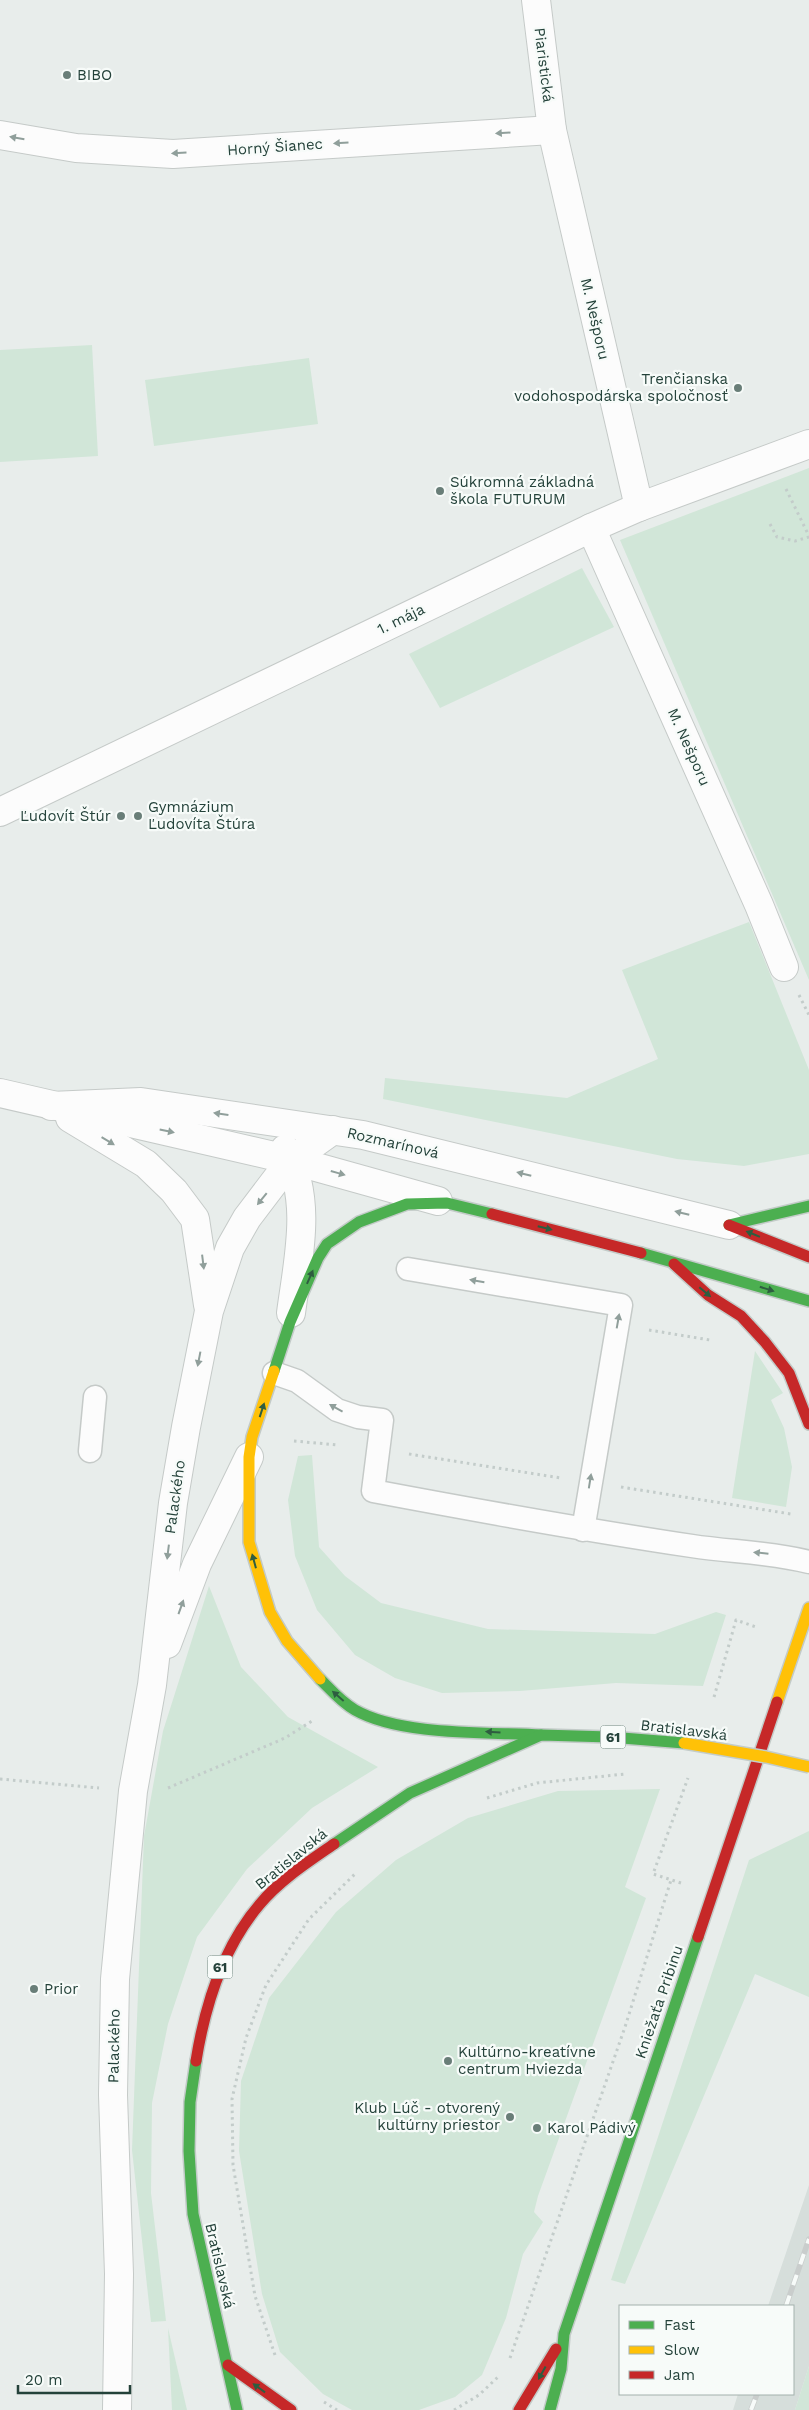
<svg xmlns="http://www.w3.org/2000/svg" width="809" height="2410" font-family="'Work Sans',sans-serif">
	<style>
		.built { fill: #d6dedb }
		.green { fill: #d1e6d8 }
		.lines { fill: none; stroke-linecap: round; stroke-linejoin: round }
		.lane-casing { stroke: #c5cac8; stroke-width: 25 }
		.street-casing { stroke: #c5cac8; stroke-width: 30 }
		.fast-casing { stroke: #c3cbc8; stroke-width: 14 }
		.slow-casing { stroke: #c3cbc8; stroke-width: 14 }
		.jam-casing { stroke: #c3cbc8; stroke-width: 14 }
		.path { stroke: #c3ccca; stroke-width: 3; stroke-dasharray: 2.5 4; stroke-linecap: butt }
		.lane { stroke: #fcfcfc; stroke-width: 22 }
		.street { stroke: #fcfcfc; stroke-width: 28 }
		.fast { stroke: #4caf50; stroke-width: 11 }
		.slow { stroke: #ffc107; stroke-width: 11 }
		.jam { stroke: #c62828; stroke-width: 11 }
		.rail-casing { stroke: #c9cdcc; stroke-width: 5.5 }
		.rail { stroke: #f7fbf9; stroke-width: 4; stroke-dasharray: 11; stroke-linecap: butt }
		.slow-bridge-casing { stroke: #c3ccc9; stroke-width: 14; stroke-linecap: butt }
		.slow-bridge { stroke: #ffc107; stroke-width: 11 }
		.oneway { fill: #909f9b }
		.oneway2 { fill: #2e5d40 }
		.poi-dot { fill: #697e78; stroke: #f7fbf9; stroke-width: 2 }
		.labels { text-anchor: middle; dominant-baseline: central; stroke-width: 4.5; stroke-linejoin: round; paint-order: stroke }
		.shield { fill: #f7fbf9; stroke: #637a73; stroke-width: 1 }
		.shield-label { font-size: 14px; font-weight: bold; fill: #24423a }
		.street-label { font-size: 15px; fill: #24423a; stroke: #f7fbf9 }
		.poi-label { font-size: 15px; fill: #24423a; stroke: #f7fbf9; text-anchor: start }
	</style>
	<rect width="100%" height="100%" fill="#e8edeb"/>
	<path class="built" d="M809,2185V2366L795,2410H733L738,2394H793V2306H768Z"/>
	<g class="green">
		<path d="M92,345L98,456L0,462V350Z"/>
		<path d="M309,358L318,424L154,446L145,380Z"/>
		<path d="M809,468V980L620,540Z"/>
		<path d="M582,568L614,627L440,708L409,654Z"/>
		<path d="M749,922L809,1070V1154L744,1166L677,1159L383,1099L385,1078L567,1098L658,1059L622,970Z"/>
		<path d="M755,1351L783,1393L771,1400L784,1428L792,1467L786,1507L732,1498Z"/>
		<path d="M312,1455L319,1547L345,1576L381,1603L488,1629L655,1634L716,1612L726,1615L703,1686L616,1683L520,1691L442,1693L395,1678L355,1655L317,1610L295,1556L288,1500L298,1456Z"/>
		<path d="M209,1586L241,1667L288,1717L378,1767L312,1808L247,1869L197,1937L168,2024L152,2103L151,2193L166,2321L151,2322L132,2150L144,1836L163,1731Z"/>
		<path d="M660,1789L625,1887L646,1898L538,2196L534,2212L543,2222L523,2254L506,2318L482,2375L455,2397L419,2410H352L323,2394L280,2352L262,2294L239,2151L241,2081L269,1998L336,1912L396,1860L468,1818L558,1791Z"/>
		<path d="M809,1831V1997L755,1974L625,2284L611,2280L749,1860Z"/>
		<path d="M168,2328L187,2410H172Z"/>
		<path d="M809,2366V2410H795Z"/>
	</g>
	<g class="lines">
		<defs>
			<g id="lane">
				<path d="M408,1269L621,1305L583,1530"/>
				<path d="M274,1373L297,1381L337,1410L358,1417L382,1420L373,1491C479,1511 585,1530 692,1546C731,1552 770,1552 809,1562"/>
				<path d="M90,1451L95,1397"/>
			</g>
			<g id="street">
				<path d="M536,0L552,130L639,507"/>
				<path d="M0,135L76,148L173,154L552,130"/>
				<path d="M591,528L759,905L784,967"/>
				<path d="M0,812L591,528L639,507L809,444"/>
				<path d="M0,1093L291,1160L438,1201"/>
				<path d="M51,1106L141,1102L363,1135L729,1225"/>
				<path d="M70,1118L146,1164L174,1191L195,1219L208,1305"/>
				<path d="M285,1149C313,1200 298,1259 291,1313"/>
				<path d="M167,1644L197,1564L249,1457"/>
				<path d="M117,2410L119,2274L113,2095L115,1979L133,1791L152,1685L173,1503L186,1427L209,1311L230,1248L247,1218L291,1160L333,1130"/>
			</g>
			<g id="fast">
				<path d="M729,1225L809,1206"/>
				<path d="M641,1253L809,1301"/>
				<path d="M274,1371L290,1322L318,1258L327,1244L359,1222L407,1204L447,1203L492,1214"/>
				<path d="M320,1679C331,1690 341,1702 355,1710C401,1736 487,1732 541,1735"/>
				<path d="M334,1844L410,1793L541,1735L610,1737L684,1743"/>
				<path d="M196,2061L190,2102L189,2151L193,2214L237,2410"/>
				<path d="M550,2410L561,2369L564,2334L698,1937"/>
			</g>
			<g id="slow">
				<path d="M274,1371L252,1437L249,1457V1542L270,1612L287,1641L320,1679"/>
				<path d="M777,1702L809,1608"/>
			</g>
			<g id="jam">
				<path d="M492,1214L641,1253"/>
				<path d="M729,1225L809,1257"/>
				<path d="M674,1264L708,1295L741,1316L765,1342L789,1373L809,1424"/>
				<path d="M698,1937L777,1702"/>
				<path d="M196,2061C205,2005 222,1948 260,1904C280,1880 308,1862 334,1844"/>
				<path d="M228,2365L291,2410"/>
				<path d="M519,2410L556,2349"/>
			</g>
		</defs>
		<use href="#lane" class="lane-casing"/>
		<use href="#street" class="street-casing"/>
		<use href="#fast" class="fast-casing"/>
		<use href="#slow" class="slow-casing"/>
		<use href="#jam" class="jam-casing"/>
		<g class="path">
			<path d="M786,489L809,536"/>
			<path d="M770,524L777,537L795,541L809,537"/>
			<path d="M799,995L809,1015"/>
			<path d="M649,1330L710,1340"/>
			<path d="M294,1441L338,1445"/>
			<path d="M409,1454L561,1478"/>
			<path d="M621,1487L791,1514"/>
			<path d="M714,1697L736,1620L756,1627"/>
			<path d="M0,1779L99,1788"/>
			<path d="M168,1788L285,1738L312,1721"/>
			<path d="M487,1798L537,1783L625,1774"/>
			<path d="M681,1883L653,1874L688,1778"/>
			<path d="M275,2355L255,2296L233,2165L232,2099L246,2038L266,1985L309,1919L357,1872"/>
			<path d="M510,2358L625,2027L671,1880"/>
			<path d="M324,2402L337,2410"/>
			<path d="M454,2410L479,2395L499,2376"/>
		</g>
		<use href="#lane" class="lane"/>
		<use href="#street" class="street"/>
		<use href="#fast" class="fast"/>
		<use href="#slow" class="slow"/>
		<use href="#jam" class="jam"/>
		<defs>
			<g id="rail">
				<path d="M786,2306L809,2239"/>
				<path d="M751,2410L757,2394"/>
			</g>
		</defs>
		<use href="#rail" class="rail-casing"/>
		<use href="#rail" class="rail"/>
		<defs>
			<path id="slow-bridge" d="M684,1743L766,1757L809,1767"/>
		</defs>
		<use href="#slow-bridge" class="slow-bridge-casing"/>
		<use href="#slow-bridge" class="slow-bridge"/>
	</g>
	<defs><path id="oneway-solid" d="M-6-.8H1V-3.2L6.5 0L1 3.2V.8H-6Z" transform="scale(1.25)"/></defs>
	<g class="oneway">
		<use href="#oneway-solid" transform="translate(503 133) rotate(176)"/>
		<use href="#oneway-solid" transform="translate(17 138) rotate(-170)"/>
		<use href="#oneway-solid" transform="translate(341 143) rotate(176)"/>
		<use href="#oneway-solid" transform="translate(179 153) rotate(177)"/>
		<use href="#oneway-solid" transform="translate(221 1114) rotate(-172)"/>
		<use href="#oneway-solid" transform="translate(167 1131) rotate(12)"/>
		<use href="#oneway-solid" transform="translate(108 1141) rotate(31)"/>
		<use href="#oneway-solid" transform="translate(338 1173) rotate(16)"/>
		<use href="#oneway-solid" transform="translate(524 1174) rotate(-166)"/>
		<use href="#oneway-solid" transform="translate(262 1199) rotate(129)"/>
		<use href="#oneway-solid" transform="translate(682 1213) rotate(-166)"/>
		<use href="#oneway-solid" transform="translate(203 1262) rotate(83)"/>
		<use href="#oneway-solid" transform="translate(477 1281) rotate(-170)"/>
		<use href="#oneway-solid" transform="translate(618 1321) rotate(-80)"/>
		<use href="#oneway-solid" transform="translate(199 1359) rotate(101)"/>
		<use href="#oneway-solid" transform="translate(336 1408) rotate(-151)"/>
		<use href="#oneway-solid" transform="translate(590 1481) rotate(-81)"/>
		<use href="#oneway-solid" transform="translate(168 1552) rotate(97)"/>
		<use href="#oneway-solid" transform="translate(761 1553) rotate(-174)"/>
		<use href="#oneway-solid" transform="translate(181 1607) rotate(-70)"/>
	</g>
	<g class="oneway2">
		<use href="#oneway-solid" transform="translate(545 1228) rotate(14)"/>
		<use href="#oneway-solid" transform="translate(753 1234) rotate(-158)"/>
		<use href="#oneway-solid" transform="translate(310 1277) rotate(-66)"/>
		<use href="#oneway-solid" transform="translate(767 1289) rotate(17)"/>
		<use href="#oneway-solid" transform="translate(705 1292) rotate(40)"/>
		<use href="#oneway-solid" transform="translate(262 1410) rotate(-72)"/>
		<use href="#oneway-solid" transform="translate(254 1561) rotate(-105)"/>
		<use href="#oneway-solid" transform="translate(338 1696) rotate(-139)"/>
		<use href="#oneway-solid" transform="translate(493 1732) rotate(-177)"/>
		<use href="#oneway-solid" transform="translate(542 2373) rotate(119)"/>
		<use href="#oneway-solid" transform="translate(259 2388) rotate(-144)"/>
	</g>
	<g class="poi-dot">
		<circle cx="67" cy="75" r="5"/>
		<circle cx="738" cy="388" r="5"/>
		<circle cx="440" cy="491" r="5"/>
		<circle cx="121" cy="816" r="5"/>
		<circle cx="138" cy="816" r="5"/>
		<circle cx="34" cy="1989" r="5"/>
		<circle cx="448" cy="2061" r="5"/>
		<circle cx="510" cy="2117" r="5"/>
		<circle cx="537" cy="2128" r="5"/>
	</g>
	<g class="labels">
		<g class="shield">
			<rect x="600.5" y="1725.5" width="25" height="23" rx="4"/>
			<rect x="207.5" y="1955.5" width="25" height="23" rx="4"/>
		</g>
		<g class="shield-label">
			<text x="613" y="1737">61</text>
			<text x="220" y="1967">61</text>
		</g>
		<g class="street-label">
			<text transform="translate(544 65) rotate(83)">Piaristická</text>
			<text transform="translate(275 147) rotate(-4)">Horný Šianec</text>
			<text transform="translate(595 319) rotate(77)">M. Nešporu</text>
			<text transform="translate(401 619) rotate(-26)">1. mája</text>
			<text transform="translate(689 747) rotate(66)">M. Nešporu</text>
			<text transform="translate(393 1143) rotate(13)">Rozmarínová</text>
			<text transform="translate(175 1497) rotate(-82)">Palackého</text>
			<text transform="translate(684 1730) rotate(7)">Bratislavská</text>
			<text transform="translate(291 1859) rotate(-39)">Bratislavská</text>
			<text transform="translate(659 2002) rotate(-71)">Kniežaťa Pribinu</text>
			<text transform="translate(114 2046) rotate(-89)">Palackého</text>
			<text transform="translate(220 2266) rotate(77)">Bratislavská</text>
		</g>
		<g class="poi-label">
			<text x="77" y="75">BIBO</text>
			<text x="728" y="379" text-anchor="end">Trenčianska<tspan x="728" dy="17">vodohospodárska spoločnosť</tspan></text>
			<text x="450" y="482">Súkromná základná<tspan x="450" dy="17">škola FUTURUM</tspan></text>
			<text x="148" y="807">Gymnázium<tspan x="148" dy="17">Ľudovíta Štúra</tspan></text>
			<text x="111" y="816" text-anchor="end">Ľudovít Štúr</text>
			<text x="44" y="1989">Prior</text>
			<text x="458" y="2052">Kultúrno-kreatívne<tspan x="458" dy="17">centrum Hviezda</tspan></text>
			<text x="500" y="2108" text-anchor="end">Klub Lúč - otvorený<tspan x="500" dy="17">kultúrny priestor</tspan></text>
			<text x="547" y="2128">Karol Pádivý</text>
		</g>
	</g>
	<rect x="619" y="2305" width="175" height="90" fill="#f7fbf9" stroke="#a3b1ad"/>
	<rect x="629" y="2321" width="25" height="8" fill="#4caf50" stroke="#a3b1ad"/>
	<text x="664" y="2330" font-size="15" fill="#24423a">Fast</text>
	<rect x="629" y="2346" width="25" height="8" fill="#ffc107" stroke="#a3b1ad"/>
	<text x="664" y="2355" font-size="15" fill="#24423a">Slow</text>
	<rect x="629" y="2371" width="25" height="8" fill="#c62828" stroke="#a3b1ad"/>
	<text x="664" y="2380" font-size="15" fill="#24423a">Jam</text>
	<path d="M18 2385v8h112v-8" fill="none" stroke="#24423a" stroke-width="2.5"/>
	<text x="25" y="2385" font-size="15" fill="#24423a" stroke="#f7fbf9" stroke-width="4" paint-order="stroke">20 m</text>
</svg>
